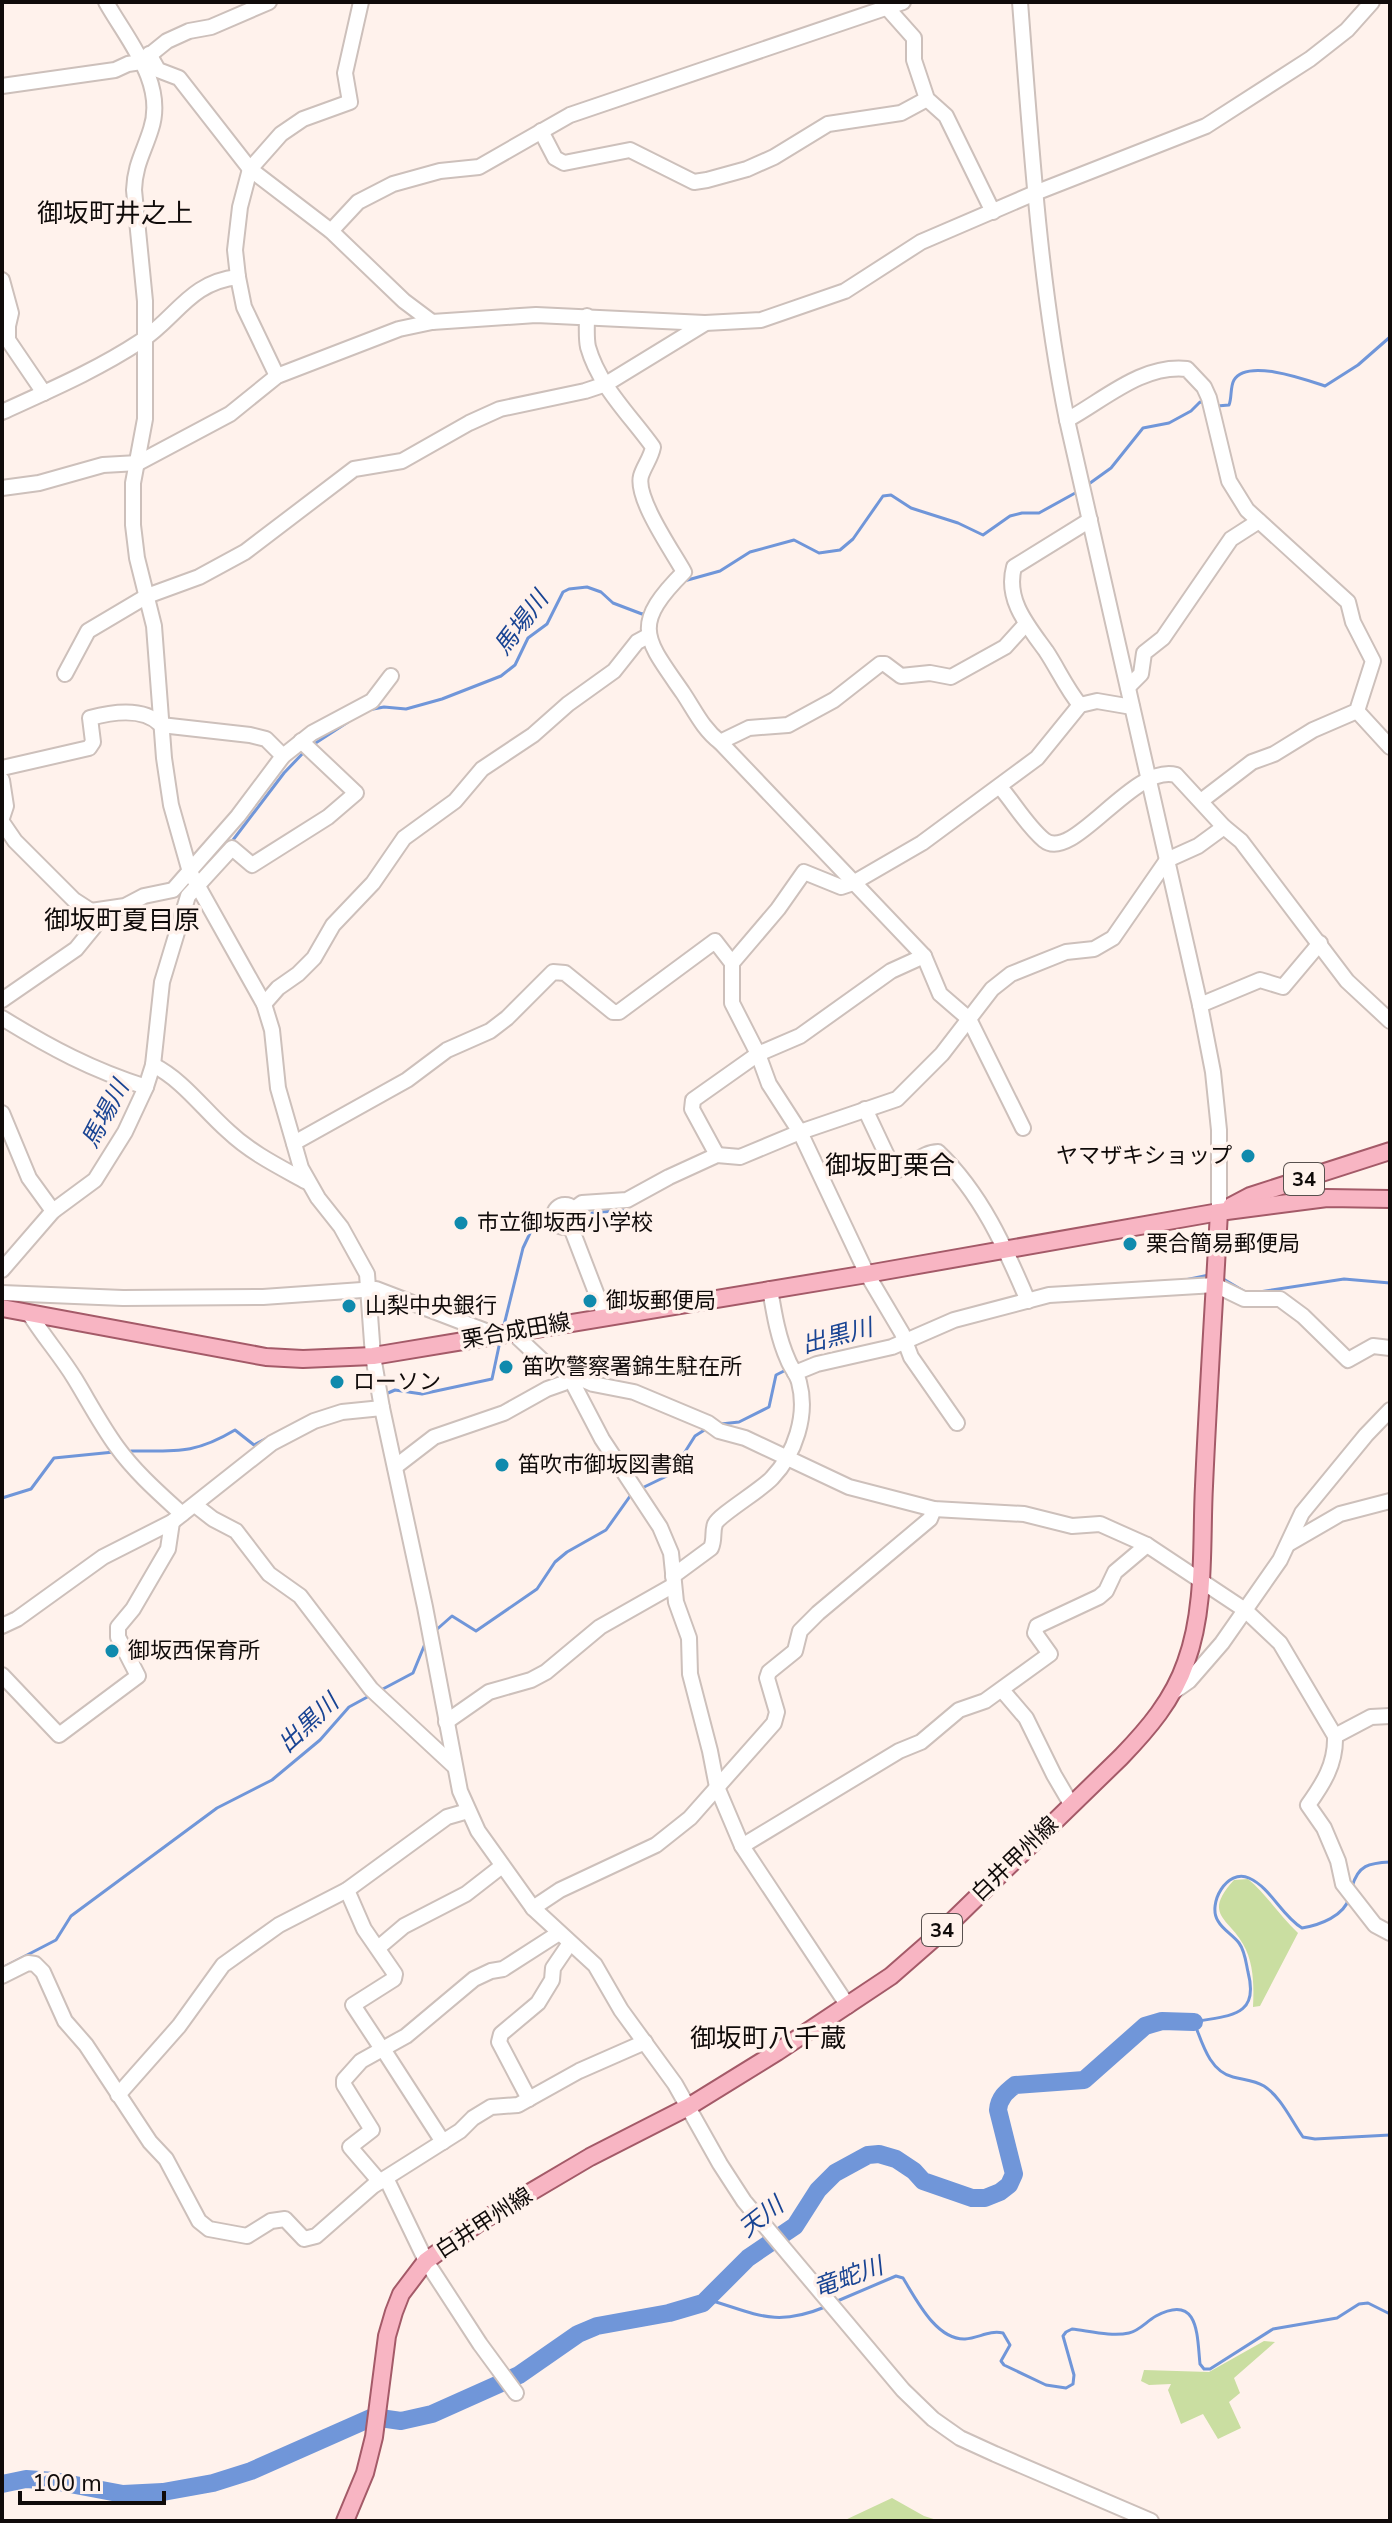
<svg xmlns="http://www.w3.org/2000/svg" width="1392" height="2523" font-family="'Nunito Sans','Noto Sans JP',sans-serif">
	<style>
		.green { fill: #cadea1 }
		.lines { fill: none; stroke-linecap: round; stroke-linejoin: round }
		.stream { stroke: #7096d9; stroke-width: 3 }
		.river { stroke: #7096d9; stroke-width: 18 }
		.minor-casing { stroke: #cdc0bb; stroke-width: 18 }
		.major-casing { stroke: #a45a68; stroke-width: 20 }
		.minor { stroke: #fff; stroke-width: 14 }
		.major { stroke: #f8b5c3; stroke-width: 16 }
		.poi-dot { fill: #108aad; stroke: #fff2ec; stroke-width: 3 }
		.labels { text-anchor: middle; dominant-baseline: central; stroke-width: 7; stroke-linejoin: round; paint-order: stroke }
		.shield { fill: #fff2ec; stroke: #58504e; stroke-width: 2 }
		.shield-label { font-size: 20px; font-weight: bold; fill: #100b0a }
		.poi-label { font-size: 22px; fill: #100b0a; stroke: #fff2ec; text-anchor: start }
		.street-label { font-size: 22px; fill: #100b0a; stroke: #fff2ec }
		.water-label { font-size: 24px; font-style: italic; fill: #194493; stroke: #fff2ec }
		.quarter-label { font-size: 26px; fill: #100b0a; stroke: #fff2ec }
	</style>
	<rect width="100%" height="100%" fill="#fff2ec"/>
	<g class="green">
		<path d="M1248,1879C1267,1895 1280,1916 1298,1933L1260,2006L1253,2007C1254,1986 1254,1963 1243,1944C1229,1918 1202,1915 1234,1880Z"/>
		<path d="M1264,2341L1275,2342L1234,2378L1240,2393L1229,2402L1241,2428L1218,2439L1203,2414L1181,2424L1168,2390L1171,2384L1149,2385L1141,2381L1144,2370L1209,2372Z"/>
		<path d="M892,2498L924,2516L940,2521H843Z"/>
	</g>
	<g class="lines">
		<g class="stream">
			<path d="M1217,406L1229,405C1232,398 1230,387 1234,380C1247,358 1307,380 1325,386L1358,365L1390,337"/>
			<path d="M1086,486L1111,468L1143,428L1169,423L1191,411L1200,402L1206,403"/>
			<path d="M684,581L720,571L750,552L794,540L819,553L840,550L853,539L883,496L891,495L911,508L958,523L983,535L1010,516L1022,513H1039L1077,492"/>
			<path d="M368,710L384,707L406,709L442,699L501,676L515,665L528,638L547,624L563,592L569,589L587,587L601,592L613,603L642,614L646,613"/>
			<path d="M311,746L348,722"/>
			<path d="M230,844L284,773L305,751"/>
			<path d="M592,1213L624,1210"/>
			<path d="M1220,1277L1247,1293"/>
			<path d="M1185,1280L1209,1275"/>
			<path d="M1259,1292L1344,1279L1390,1283"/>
			<path d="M503,1329L523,1248L532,1229L550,1224"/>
			<path d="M388,1393L395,1390L422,1394L492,1379L499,1346"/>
			<path d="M721,1424L739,1422L769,1407L776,1375L786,1370"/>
			<path d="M131,1451C177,1451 195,1454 235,1430L254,1445L267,1438"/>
			<path d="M640,1489L671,1474L695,1436L706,1429"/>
			<path d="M2,1498L31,1489L54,1458L114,1452"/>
			<path d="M435,1631L452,1616L476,1631L537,1589L555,1562L567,1552L606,1530L633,1492"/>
			<path d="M381,1690L413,1673L427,1639"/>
			<path d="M1352,1887C1358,1865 1369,1863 1390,1862"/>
			<path d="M1349,1898C1344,1916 1320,1925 1302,1928C1281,1915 1271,1888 1249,1878C1227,1868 1207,1904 1218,1921C1223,1930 1233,1935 1239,1943C1245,1951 1246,1963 1248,1972C1260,2018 1228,2015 1194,2022C1202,2042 1209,2071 1233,2077C1244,2080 1254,2080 1264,2086C1281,2097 1291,2120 1303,2137L1315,2139L1390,2135"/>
			<path d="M2,1968L56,1940L71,1916L217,1808L272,1780L320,1740L349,1707L371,1695"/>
			<path d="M706,2299C755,2313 774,2328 825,2307"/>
			<path d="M835,2302L896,2276L903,2278C916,2299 936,2340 965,2339C979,2338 989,2330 1003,2333L1010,2345L1001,2361L1004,2365L1046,2385L1066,2388L1073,2384L1074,2375L1063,2336L1066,2332L1072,2329C1089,2331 1112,2337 1129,2333C1139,2331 1147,2321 1156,2316C1199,2293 1197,2335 1200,2364L1204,2369H1210L1273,2329L1337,2318L1359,2304L1368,2303L1390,2314"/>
		</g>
		<path class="river" d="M2,2484L26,2479L54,2481L123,2494L163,2492L213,2483L251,2471L373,2417L401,2421L432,2414L519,2375L578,2334L597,2326L669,2313L703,2303L748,2258L795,2226L818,2190L835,2173L868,2155L879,2154L896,2159L914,2171L923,2181L972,2198H985L1000,2192L1009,2185L1014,2174L998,2110C999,2098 1006,2092 1015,2085L1084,2080L1145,2026L1162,2021L1194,2022"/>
		<defs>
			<g id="minor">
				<path d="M106,2C128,41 166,83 151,129C144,152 135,164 134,190L145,301V419L133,483V525L137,558L154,626L164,758L171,805L190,872L264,1004L272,1030L278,1088L301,1168L318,1198L341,1227L367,1274L373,1356L382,1408L425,1607L460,1791L478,1831L533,1908L595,1965L621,2010L675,2084L720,2164L744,2201L903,2390L933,2419L960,2438L995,2454L1151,2521"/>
				<path d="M882,2L914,38V60L927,99L946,116L993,212"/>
				<path d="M1020,2C1031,142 1039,282 1067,420L1200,1005L1213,1072L1219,1130V1212"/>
				<path d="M149,54L158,70L179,78L250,169L331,231L404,301L432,322"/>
				<path d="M2,86L115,70L128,64L141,62L167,41L189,31L211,27L269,2"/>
				<path d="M541,131L555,158L564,163L630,150L694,182L707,180L747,169L774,157L828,124L901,113L927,99"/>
				<path d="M331,231L358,202L393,184L440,171L479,167L570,115L903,2"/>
				<path d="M2,280L11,313L8,326V340L44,393"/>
				<path d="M587,316C587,325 586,338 588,347C599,386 630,415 653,447C651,458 644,466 641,476C635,498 673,552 684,572C630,626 645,638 683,693C695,711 703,729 720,742L924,956L940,994L969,1019L1023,1128"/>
				<path d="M277,376L244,307L238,277L235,250L240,207L250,169L281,134L303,119L350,102L345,73L361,2"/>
				<path d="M2,412C50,390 97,370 141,341C177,317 190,282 238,277"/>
				<path d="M1067,420C1104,400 1142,364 1187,369L1204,387L1209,398L1229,481L1247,510L1348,602L1353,622L1373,661L1357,711L1313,730L1274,754L1252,762L1201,801"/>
				<path d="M2,488L39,483L103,465L138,463L230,414L277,376L399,329L432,322L536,315L705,323L761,320L845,291L921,242L1035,193L1206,126L1310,59L1347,30L1372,2"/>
				<path d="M65,674L88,631L147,596L199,577L245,552L354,469L402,461L469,423L500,409L585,391L606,384L704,324"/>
				<path d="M1128,687L1141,674L1144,653L1163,638L1231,539L1259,521"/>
				<path d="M1080,705C1066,688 1058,669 1046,651C1028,626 1005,600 1014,567L1090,520"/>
				<path d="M1357,711L1390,747"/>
				<path d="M720,742L749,728L788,725L834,700L880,664H885L901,676L930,673L951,677L1005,647L1025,625"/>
				<path d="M2,768L89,748L93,742L90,718C112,712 144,707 161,725L250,735L266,739L283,756"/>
				<path d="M2,780L6,806L2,818"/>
				<path d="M1000,787C1014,803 1027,826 1044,840C1073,864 1133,763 1176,775L1224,827L1241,841L1347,981L1390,1021"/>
				<path d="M2,822L15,841L74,900L91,911L94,927L76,949L2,1000"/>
				<path d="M91,911L125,906L144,896L173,890L238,816L283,756L312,733L372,701L391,676"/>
				<path d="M264,1004L278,988L298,974L314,958L333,925L373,883L404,838L455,801L482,769L533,735L568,704L614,671L637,642L648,636"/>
				<path d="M1200,1005L1260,980L1283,987L1320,943"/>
				<path d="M2,1018C51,1048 92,1070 146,1087"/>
				<path d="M153,1065C183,1080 203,1109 228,1131C251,1153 280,1167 307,1182"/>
				<path d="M865,1109L890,1162L897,1170C912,1167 922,1152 938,1152C981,1193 1005,1247 1028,1301"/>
				<path d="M2,1113L29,1178L53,1211"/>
				<path d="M294,1143L407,1080L447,1050L490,1031L507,1018L553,972L565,973L613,1012H619L715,941L732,963"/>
				<path d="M717,1155L692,1109L693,1100L758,1054L800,1036L891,971L924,956"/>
				<circle cx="565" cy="1216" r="11"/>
				<path d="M574,1209L582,1203L627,1200L669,1177L717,1155L740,1157L800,1132L897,1099L942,1054L992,989L1011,974L1066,952L1094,949L1113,938L1167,860L1198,846L1224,827"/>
				<path d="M570,1225L605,1316"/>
				<path d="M2,1270L53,1211L95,1180L125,1132L146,1087L153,1065L162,982L188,896L232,848L252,865L328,817L356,793L301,741"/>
				<path d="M2,1293L123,1298L263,1297L376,1289L496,1335"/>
				<path d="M29,1313C43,1336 61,1356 75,1379C89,1402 101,1425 117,1447C135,1472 159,1493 182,1514"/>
				<path d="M512,1332L545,1363L593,1384L634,1392L708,1423L719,1431L745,1438L849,1487L934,1509L1024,1514L1072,1526L1100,1524L1147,1545L1245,1610L1280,1643L1335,1736C1336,1764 1323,1784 1308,1805L1324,1828L1338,1861L1343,1884L1375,1925L1390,1933"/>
				<path d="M795,1373L817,1364L892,1347L954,1320L1049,1295L1215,1285L1244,1299H1280L1303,1316L1348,1360L1373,1346L1390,1348"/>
				<path d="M568,1374L602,1439L660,1527L671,1553L676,1602L689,1638L690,1674L710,1751L717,1787L742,1846L848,2006"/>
				<path d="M957,1423L911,1357L902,1333L867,1274L800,1132L769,1084L758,1054L732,1003V963L778,909L804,872L841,887L853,883L922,843L1037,758L1080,705L1097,701L1132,707"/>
				<path d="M395,1467L434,1437L504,1413L547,1389L564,1383L568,1374"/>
				<path d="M195,1505L213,1519L236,1531L269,1574L300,1596L371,1689L454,1766"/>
				<path d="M1290,1543L1340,1514L1390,1501"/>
				<path d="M673,1576L711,1548C715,1539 712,1532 715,1524C719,1515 761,1490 772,1478C795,1454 808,1415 799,1382C797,1374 791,1368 788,1360C778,1338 774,1313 770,1289"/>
				<path d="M2,1626L17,1619L103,1557L172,1522L272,1443L314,1421L342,1412L382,1408"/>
				<path d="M2,1675L59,1735L138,1676L118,1637V1627L133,1609L168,1549L172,1522"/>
				<path d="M1002,1690L1026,1718L1054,1775L1071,1804"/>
				<path d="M1172,1693L1189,1681L1222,1643L1280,1560L1302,1513L1366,1435L1390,1410"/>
				<path d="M446,1722L489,1692L531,1680L546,1672L600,1627L674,1585"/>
				<path d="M1335,1736L1371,1717L1390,1716"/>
				<path d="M742,1846L899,1751L921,1742L959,1710L985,1701L1050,1654L1035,1633L1037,1626L1099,1597L1106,1591L1115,1572L1147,1545"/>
				<path d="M347,1890L364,1929L395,1974L394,1979L353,2005L382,2049"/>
				<path d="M533,1908L560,1890L656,1845L690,1818L774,1723L777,1712L767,1678L769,1672L795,1651L800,1631L818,1613L930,1519L934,1509"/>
				<path d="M378,1948L404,1926L466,1894L502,1866"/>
				<path d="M2,1976L28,1963L35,1964L43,1972L65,2021L86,2045L150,2142L166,2159L199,2221L209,2229L247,2236L271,2221L285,2219L304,2239L316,2236L373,2186L460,2131L473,2118L491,2107L518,2105L579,2071L645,2042"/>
				<path d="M383,2049L443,2142"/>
				<path d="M118,2095L179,2026L223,1965L279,1925L347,1890L447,1817L468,1811"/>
				<path d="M529,2099L499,2042L501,2034L538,2003L552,1980L553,1968L570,1943"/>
				<path d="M386,2178L426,2261L480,2344L516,2393"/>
				<path d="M380,2182L350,2147L372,2130L344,2085V2080L361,2061L406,2036L474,1979L491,1971L503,1969L559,1933"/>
			</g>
			<g id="major">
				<path d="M1231,1206L1250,1196L1390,1151"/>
				<path d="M2,1308L266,1357L303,1359L373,1356L867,1274L1219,1212L1327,1198L1390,1199"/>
				<path d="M345,2521L365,2473L374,2437L387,2336L394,2312L401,2294L426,2261L480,2222L590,2157L688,2107L777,2052L891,1976L939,1934L1121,1757C1148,1729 1173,1700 1186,1662C1206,1608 1201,1543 1204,1486C1208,1395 1214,1303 1219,1212"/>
			</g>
		</defs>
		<use href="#minor" class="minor-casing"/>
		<use href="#major" class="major-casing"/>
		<use href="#minor" class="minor"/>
		<use href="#major" class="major"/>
	</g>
	<g class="poi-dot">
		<circle cx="1248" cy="1156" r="8"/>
		<circle cx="461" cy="1223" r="8"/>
		<circle cx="1130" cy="1244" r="8"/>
		<circle cx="590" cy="1301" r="8"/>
		<circle cx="349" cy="1306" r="8"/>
		<circle cx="506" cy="1367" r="8"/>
		<circle cx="337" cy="1382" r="8"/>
		<circle cx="502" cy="1465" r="8"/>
		<circle cx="112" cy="1651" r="8"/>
	</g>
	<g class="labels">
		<g class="shield">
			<rect x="1284" y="1163" width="40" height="32" rx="6"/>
			<rect x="922" y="1914" width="40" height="32" rx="6"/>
		</g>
		<g class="shield-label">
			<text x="1304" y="1179">34</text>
			<text x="942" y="1930">34</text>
		</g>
		<g class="poi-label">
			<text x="1232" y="1156" text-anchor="end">ヤマザキショップ</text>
			<text x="477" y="1223">市立御坂西小学校</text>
			<text x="1146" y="1244">栗合簡易郵便局</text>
			<text x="606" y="1301">御坂郵便局</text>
			<text x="365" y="1306">山梨中央銀行</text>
			<text x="522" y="1367">笛吹警察署錦生駐在所</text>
			<text x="353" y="1382">ローソン</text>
			<text x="518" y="1465">笛吹市御坂図書館</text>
			<text x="128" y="1651">御坂西保育所</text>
		</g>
		<g class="street-label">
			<text transform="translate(516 1331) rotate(-10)">栗合成田線</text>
			<text transform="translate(1015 1859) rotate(-44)">白井甲州線</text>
			<text transform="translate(484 2223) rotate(-33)">白井甲州線</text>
		</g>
		<g class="water-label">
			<text transform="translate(521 623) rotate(-53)">馬場川</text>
			<text transform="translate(105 1114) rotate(-62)">馬場川</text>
			<text transform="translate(837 1336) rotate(-15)">出黒川</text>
			<text transform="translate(308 1723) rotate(-43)">出黒川</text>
			<text transform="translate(761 2217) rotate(-38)">天川</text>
			<text transform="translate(848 2277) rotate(-20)">竜蛇川</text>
		</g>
		<g class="quarter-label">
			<text x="115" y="213">御坂町井之上</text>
			<text x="122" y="920">御坂町夏目原</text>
			<text x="890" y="1165">御坂町栗合</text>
			<text x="768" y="2038">御坂町八千蔵</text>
		</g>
	</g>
	<rect width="1392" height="2523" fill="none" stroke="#100b0a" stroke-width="8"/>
	<path d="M20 2491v12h144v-12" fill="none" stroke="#100b0a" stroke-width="4"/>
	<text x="32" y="2491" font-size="24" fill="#100b0a" stroke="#fff2ec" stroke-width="6" paint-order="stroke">100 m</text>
</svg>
